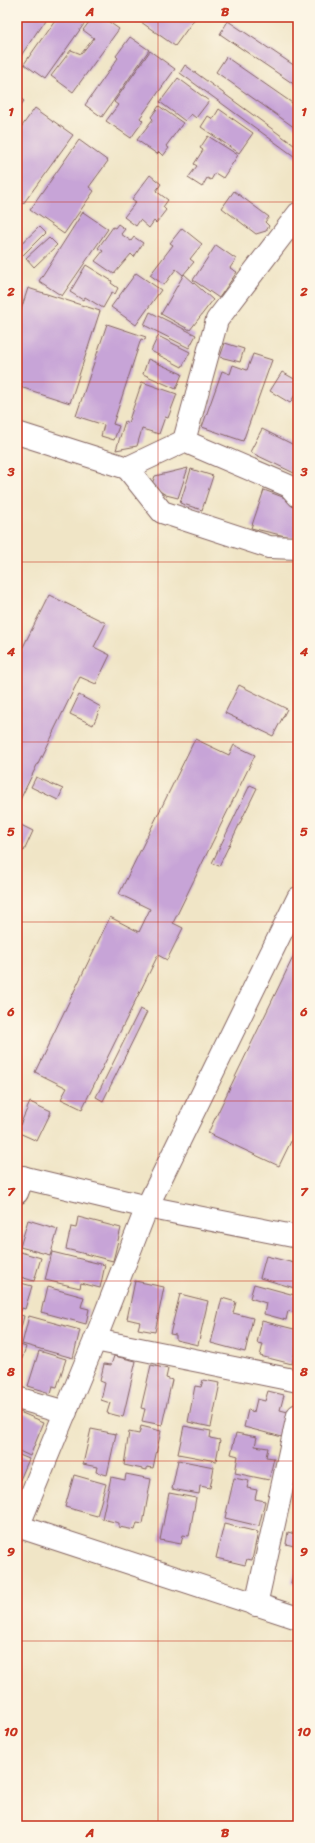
<svg xmlns="http://www.w3.org/2000/svg" width="315" height="1843" font-family="Sriracha,sans-serif">
	<style>
		.building { fill: #c7a4d7 }
		.lines { fill: none; stroke-linecap: round; stroke-linejoin: round }
		.minor-casing { stroke: #846461; stroke-width: 24 }
		.tertiary-casing { stroke: #846461; stroke-width: 24 }
		.minor { stroke: #fff; stroke-width: 22 }
		.tertiary { stroke: #fff; stroke-width: 22 }
		.grid { fill: none; stroke: #c8321e; stroke-width: 1; stroke-opacity: 0.55 }
		.neatline { fill: none; stroke: #c8321e; stroke-width: 1.5 }
		.grid-label { font-size: 13px; text-anchor: middle; font-weight: bold; fill: #c8321e }
	</style>
	<rect width="100%" height="100%" fill="#fcf5e5"/>
	<filter id="ink" filterUnits="userSpaceOnUse"><feTurbulence type="fractalNoise" baseFrequency=".025" numOctaves="2"/><feDisplacementMap in="SourceGraphic" scale="8" xChannelSelector="R" yChannelSelector="G"/><feConvolveMatrix kernelMatrix="1 2 1 2 8 2 1 2 1" color-interpolation-filters="sRGB"/></filter>
	<filter id="wash" filterUnits="userSpaceOnUse"><feTurbulence type="fractalNoise" baseFrequency=".012" numOctaves="4" result="noise"/><feDisplacementMap in="SourceGraphic" scale="16" xChannelSelector="R" yChannelSelector="G"/><feGaussianBlur stdDeviation="0.9" result="paint"/><feColorMatrix in="noise" values="0 0 0 0 0 0 0 0 0 0 0 0 0 0 0 0 0 1.4 0 .05"/><feComposite in="paint" operator="in"/></filter>
	<g filter="url(#wash)">
		<rect width="100%" height="100%" fill="#f0e5c6"/>
		<g id="blocks">
			<g class="building">
				<path d="M17,17H47L18,60L17,59Z"/>
				<path d="M57,17H89L45,79L24,64Z"/>
				<path d="M93,17H102L119,29L73,92L51,76L71,50L81,54L94,38L83,30Z"/>
				<path d="M134,17H196L175,46Z"/>
				<path d="M290,17H298V23Z"/>
				<path d="M228,21L298,68V87L220,34Z"/>
				<path d="M130,37L149,50L102,117L85,105L118,58L116,56Z"/>
				<path d="M150,51L175,69L140,118L143,121L131,138L106,121L118,105L114,102Z"/>
				<path d="M226,57L298,107V130L216,72Z"/>
				<path d="M185,65L298,148V159L180,73Z"/>
				<path d="M178,78L209,101L196,118L191,114L185,121L160,102Z"/>
				<path d="M17,95L24,101L17,110Z"/>
				<path d="M159,106L183,123L166,146L169,148L163,156L159,152L157,154L137,140L153,119L151,117Z"/>
				<path d="M35,108L73,135L23,204L17,199V133Z"/>
				<path d="M219,109L253,133L239,153L201,127L208,116L213,119Z"/>
				<path d="M208,136L238,155L223,178L215,173L211,180L207,178L202,187L188,178L197,166L194,164L203,150L200,148Z"/>
				<path d="M79,140L108,161L89,187L94,191L64,234L30,210Z"/>
				<path d="M150,175L161,184L156,191L168,200L163,207L166,210L156,223L154,221L149,228L140,220L136,226L124,217L136,202L132,199Z"/>
				<path d="M234,191L269,217L265,222L269,226L266,231L256,234L222,208Z"/>
				<path d="M83,212L108,229L62,296L39,281Z"/>
				<path d="M118,224L125,229L121,234L131,241L134,237L143,243L134,257L131,254L114,274L95,261L103,251L98,248L113,227L115,228Z"/>
				<path d="M39,227L45,233L19,259L17,257V248Z"/>
				<path d="M182,228L202,244L190,259L194,262L183,275L176,269L164,285L150,275L173,245L170,243Z"/>
				<path d="M49,237L57,245L34,267L26,258Z"/>
				<path d="M216,245L236,259L230,268L237,272L219,298L193,280Z"/>
				<path d="M86,265L112,281L111,283L118,288L115,294L112,292L103,308L85,297L83,300L70,292Z"/>
				<path d="M136,273L161,290L136,325L111,307Z"/>
				<path d="M184,274L213,300L190,330L161,314Z"/>
				<path d="M28,288L100,311L70,403L17,386V322Z"/>
				<path d="M150,312L196,335L189,348L144,325Z"/>
				<path d="M107,324L146,337L145,340L141,339L113,424L119,426L114,440L101,436L104,425L76,416Z"/>
				<path d="M158,336L190,352L182,367L151,351Z"/>
				<path d="M225,343L244,349L240,362L220,357Z"/>
				<path d="M253,354L272,360L243,441L202,427L222,371L230,374L233,365L247,370Z"/>
				<path d="M148,359L182,374L176,389L143,374Z"/>
				<path d="M282,372L298,381V390L290,403L270,391Z"/>
				<path d="M142,382L177,394L168,418L165,417L159,434L142,429L137,446L116,450L125,421L128,423Z"/>
				<path d="M262,429L298,447V465L294,473L250,452Z"/>
				<path d="M188,468L178,498L166,495L153,487L152,484L155,476Z"/>
				<path d="M191,469L213,476L202,510L180,503Z"/>
				<path d="M264,490L288,499L298,514V539L251,528Z"/>
				<path d="M49,595L106,623L94,647L110,655L96,684L80,677L17,806V659Z"/>
				<path d="M239,685L287,709L273,736L225,713Z"/>
				<path d="M79,695L101,707L93,725L70,714Z"/>
				<path d="M195,739L229,755L234,745L255,755L173,923L183,928L167,960L158,955L82,1109L61,1099L67,1088L35,1072L110,917L139,932L150,909L119,894Z"/>
				<path d="M36,777L63,789L58,800L31,787Z"/>
				<path d="M250,785L257,788L219,866L212,863Z"/>
				<path d="M17,823L33,831L24,851L17,848Z"/>
				<path d="M298,947V1127L279,1166L208,1133Z"/>
				<path d="M140,1009L147,1012L103,1101L96,1097Z"/>
				<path d="M30,1102L51,1112L37,1141L17,1132Z"/>
				<path d="M78,1217L121,1228L113,1261L66,1249L71,1227L76,1228Z"/>
				<path d="M28,1220L58,1229L50,1255L20,1247Z"/>
				<path d="M17,1251L41,1258L34,1281L17,1276Z"/>
				<path d="M52,1252L105,1265L100,1288L81,1283L80,1288L45,1280Z"/>
				<path d="M266,1256L298,1264V1289L260,1278Z"/>
				<path d="M135,1281L164,1287L155,1332L138,1329L140,1322L127,1319Z"/>
				<path d="M17,1282L32,1286L25,1309L22,1308L20,1314L17,1313Z"/>
				<path d="M254,1284L298,1296V1313L288,1311L286,1320L264,1314L266,1303L250,1298Z"/>
				<path d="M47,1287L84,1297L81,1307L89,1309L86,1324L41,1312Z"/>
				<path d="M180,1294L208,1301L198,1345L176,1340V1335L170,1334Z"/>
				<path d="M222,1298L236,1302L233,1313L253,1318L245,1352L211,1343Z"/>
				<path d="M17,1314L24,1316L18,1340L17,1339Z"/>
				<path d="M29,1316L80,1330L73,1358L22,1344Z"/>
				<path d="M262,1321L298,1330V1340L292,1364L260,1356L263,1344L257,1343Z"/>
				<path d="M17,1344L26,1347L17,1373Z"/>
				<path d="M39,1351L66,1359L57,1387L53,1386L51,1393L28,1386Z"/>
				<path d="M114,1356L136,1361L123,1417L107,1413L110,1403L101,1400L105,1383L100,1381L104,1364L111,1365Z"/>
				<path d="M151,1365L168,1369L166,1378L172,1380L162,1425L142,1421L145,1409L141,1408Z"/>
				<path d="M203,1380L220,1383L211,1427L188,1422L195,1386L201,1387Z"/>
				<path d="M268,1391L284,1395L280,1410L288,1412L282,1437L244,1427L248,1410L254,1412L257,1399L265,1401Z"/>
				<path d="M17,1411L44,1422L30,1456L17,1450Z"/>
				<path d="M141,1426L161,1431L153,1468L147,1467V1470L124,1465L129,1432L139,1434Z"/>
				<path d="M184,1426L211,1431L210,1438L220,1440L216,1461L178,1454Z"/>
				<path d="M91,1429L116,1434L107,1475L96,1472L97,1467L83,1464Z"/>
				<path d="M236,1433L257,1437L255,1446L268,1448L266,1457L274,1458L269,1480L235,1473L238,1456L231,1454Z"/>
				<path d="M17,1454L29,1459L19,1482L17,1481Z"/>
				<path d="M178,1460L214,1467L210,1488L200,1486L199,1494L172,1489Z"/>
				<path d="M126,1474L151,1479L143,1524L137,1523L135,1530L119,1527V1523L102,1519L111,1477L125,1480Z"/>
				<path d="M74,1475L106,1484L97,1516L65,1507Z"/>
				<path d="M234,1478L249,1481L247,1488L257,1490L255,1499L265,1501L259,1526L225,1518Z"/>
				<path d="M169,1493L196,1498L189,1536L183,1535L181,1544L160,1540Z"/>
				<path d="M224,1524L258,1532L252,1560L247,1559L245,1565L216,1558Z"/>
				<path d="M288,1532L298,1535V1547L286,1544Z"/>
				<path d="M298,1557V1585L291,1583Z"/>
			</g>
		</g>
	</g>
	<g filter="url(#ink)">
		<use href="#blocks" fill-opacity="0" stroke="#846461" stroke-width="1"/>
		<g class="lines">
			<defs>
				<g id="minor">
					<path d="M17,433L127,468L184,441L289,486L298,496"/>
					<path d="M184,441L217,320L298,214"/>
					<path d="M127,468L162,512L269,547L298,548"/>
					<path d="M17,1193L23,1177"/>
					<path d="M95,1340L298,1381"/>
					<path d="M17,1398L66,1412"/>
					<path d="M17,1526L298,1618"/>
					<path d="M18,1527L95,1340L147,1207L298,898"/>
					<path d="M256,1605L298,1415"/>
				</g>
				<path id="tertiary" d="M17,1176L147,1207L298,1237"/>
			</defs>
			<use href="#minor" class="minor-casing"/>
			<use href="#tertiary" class="tertiary-casing"/>
			<use href="#minor" class="minor"/>
			<use href="#tertiary" class="tertiary"/>
		</g>
	</g>
	<path class="grid" d="M158,17V1826M17,202H298M17,382H298M17,562H298M17,742H298M17,922H298M17,1101H298M17,1281H298M17,1461H298M17,1641H298"/>
	<rect width="315" height="1843" fill="none" stroke="#fcf5e5" stroke-width="44"/>
	<rect x="22" y="22" width="271" height="1799" class="neatline"/>
	<g class="grid-label">
		<text x="90" y="16">A</text>
		<text x="225" y="16">B</text>
		<text x="11" y="116">1</text>
		<text x="304" y="116">1</text>
		<text x="11" y="296">2</text>
		<text x="304" y="296">2</text>
		<text x="11" y="476">3</text>
		<text x="304" y="476">3</text>
		<text x="11" y="656">4</text>
		<text x="304" y="656">4</text>
		<text x="11" y="836">5</text>
		<text x="304" y="836">5</text>
		<text x="11" y="1016">6</text>
		<text x="304" y="1016">6</text>
		<text x="11" y="1196">7</text>
		<text x="304" y="1196">7</text>
		<text x="11" y="1376">8</text>
		<text x="304" y="1376">8</text>
		<text x="11" y="1556">9</text>
		<text x="304" y="1556">9</text>
		<text x="11" y="1736">10</text>
		<text x="304" y="1736">10</text>
		<text x="90" y="1837">A</text>
		<text x="225" y="1837">B</text>
	</g>
</svg>
